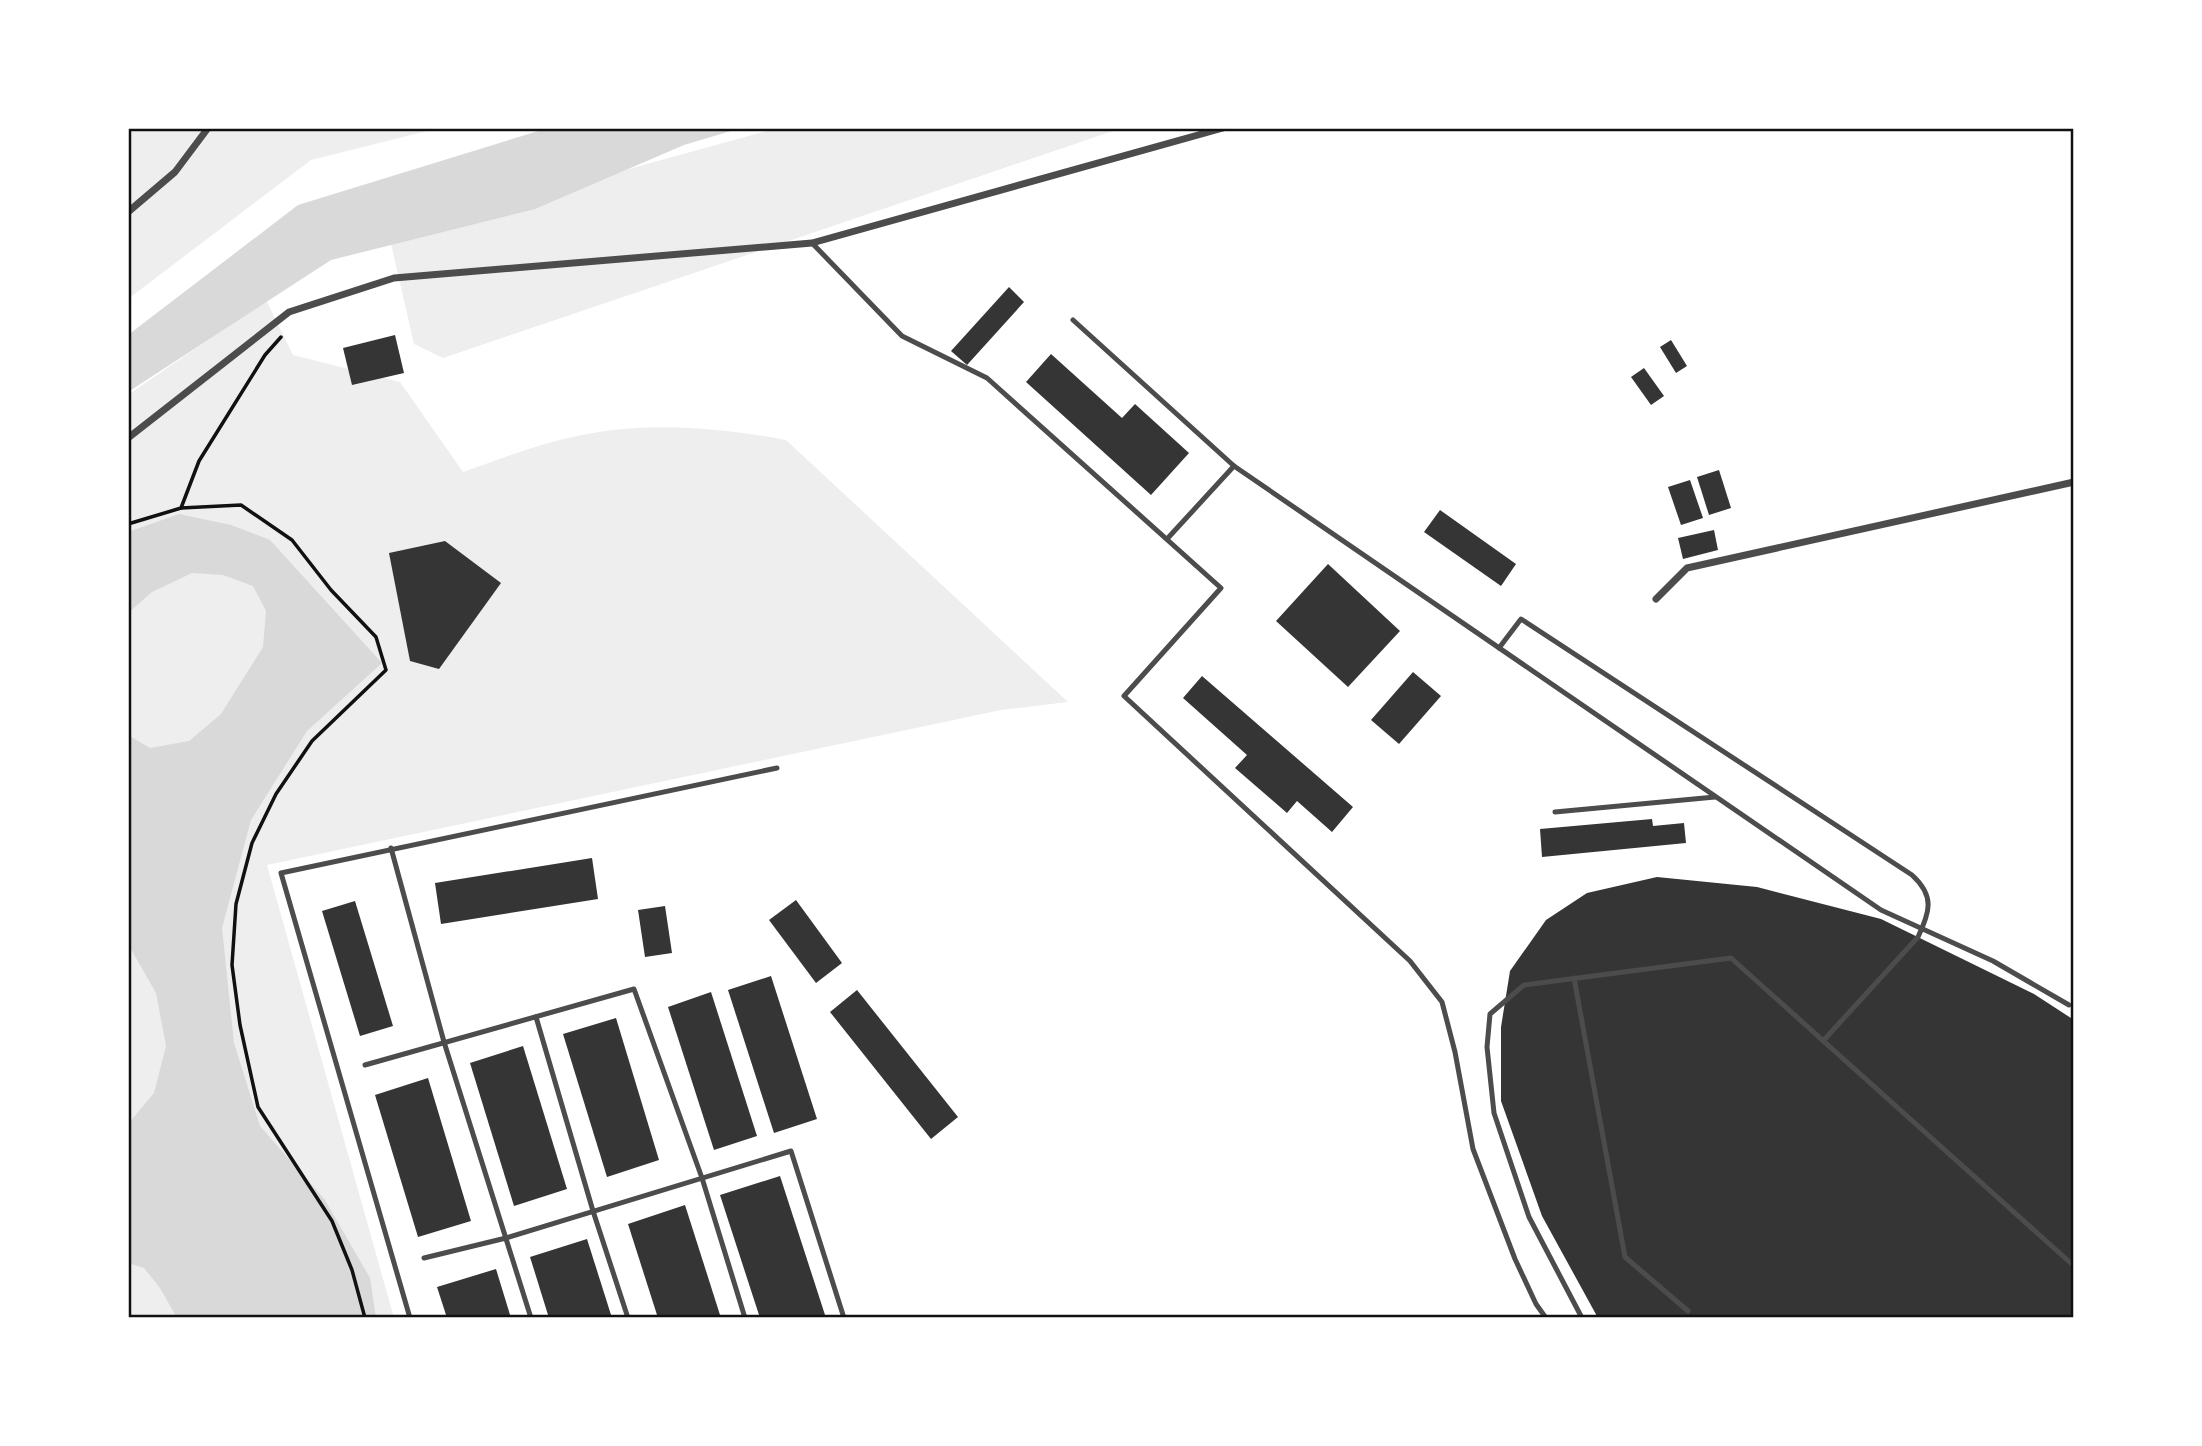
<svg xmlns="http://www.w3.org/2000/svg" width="2202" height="1446" font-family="Arial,sans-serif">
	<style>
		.green { fill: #eee }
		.water { fill: #d9d9d9 }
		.building { fill: #353535 }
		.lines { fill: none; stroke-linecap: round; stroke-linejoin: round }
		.path { stroke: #111; stroke-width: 3.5 }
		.service { stroke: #4c4c4c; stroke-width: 5 }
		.minor { stroke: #4c4c4c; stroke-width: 7 }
		.neatline { fill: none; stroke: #111; stroke-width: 2.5 }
	</style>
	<rect width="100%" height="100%" fill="#fff"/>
	<g class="green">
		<path d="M128,128H439L311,160L128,299Z"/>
		<path d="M778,128H1122L443,358L414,344L389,235Z"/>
		<path d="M266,300L293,355L400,382L463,472C500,459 538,444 577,436C646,421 717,427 786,440L1068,702L1001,710L267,865L394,1318H128V395Z"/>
	</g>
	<g class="water">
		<path d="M548,128H741L684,145L535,209L331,260L128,392V335L298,205Z"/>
		<path d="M179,514L231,525L270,540L382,663L307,731L251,820L222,928L234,1043L260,1126L325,1200L370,1278L376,1318H177L160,1288L144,1268L128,1263V1124L154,1093L166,1046L156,993L128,944V735L150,748L189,741L221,714L263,647L266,611L253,586L223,575L192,573L152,592L128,613V532Z"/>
	</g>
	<g class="building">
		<path d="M1009,287L1024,302L967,365L951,351Z"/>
		<path d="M395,335L404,373L352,385L343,348Z"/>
		<path d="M1671,340L1687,366L1676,373L1660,347Z"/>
		<path d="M1051,354L1122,418L1135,404L1189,453L1151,495L1026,382Z"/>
		<path d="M1644,368L1664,396L1651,405L1631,377Z"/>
		<path d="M1719,470L1731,508L1709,515L1697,477Z"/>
		<path d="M1690,480L1703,518L1681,525L1668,487Z"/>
		<path d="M1440,510L1516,564L1501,586L1424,532Z"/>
		<path d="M1714,530L1718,550L1683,559L1678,538Z"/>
		<path d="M445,541L501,583L439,669L410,661L389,553Z"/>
		<path d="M1328,564L1400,631L1348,687L1276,621Z"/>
		<path d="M1413,672L1441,696L1399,744L1371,720Z"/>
		<path d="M1202,676L1353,807L1332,832L1297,801L1287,813L1235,768L1247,755L1183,698Z"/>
		<path d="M1652,819L1653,826L1684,823L1686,843L1542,857L1540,829Z"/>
		<path d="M592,858L598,899L441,924L435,883Z"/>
		<path d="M1657,877L1757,887L1881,919L2034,994L2074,1020V1318H1598L1542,1216L1501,1101V1027L1510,971L1546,920L1587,893Z"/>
		<path d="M796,900L842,963L816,983L769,920Z"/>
		<path d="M355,901L393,1026L360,1036L322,911Z"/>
		<path d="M665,906L672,953L645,957L638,910Z"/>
		<path d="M771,976L817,1119L774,1133L728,990Z"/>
		<path d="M857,990L958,1117L931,1139L830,1012Z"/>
		<path d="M711,992L757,1136L714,1150L668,1007Z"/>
		<path d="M616,1018L659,1160L607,1177L563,1034Z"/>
		<path d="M523,1046L567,1189L514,1206L470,1063Z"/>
		<path d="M428,1078L471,1221L418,1237L375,1095Z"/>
		<path d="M780,1176L826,1318H760L720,1195Z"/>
		<path d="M685,1205L721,1318H658L628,1224Z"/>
		<path d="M587,1239L612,1318H549L530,1257Z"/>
		<path d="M496,1269L511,1318H447L437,1287Z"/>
	</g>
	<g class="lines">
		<g class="path">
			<path d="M181,508L241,505L292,540L331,590L376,637L386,670L312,741L276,794L252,843L236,904L232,965L240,1025L258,1107L332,1221L352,1270L365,1318"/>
			<path d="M128,524L181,508L199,461L265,355L281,337"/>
		</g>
		<g class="service">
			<path d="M812,243L902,336L987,378L1221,588L1124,696L1410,961L1442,1002L1455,1052L1473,1149L1515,1259L1536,1304L1546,1318"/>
			<path d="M1073,320L1234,466L1881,910L1993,961L2069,1005"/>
			<path d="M1167,539L1234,466"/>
			<path d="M1499,648L1521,619L1912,875C1935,896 1930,912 1918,937L1823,1041"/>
			<path d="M1555,812L1715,797"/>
			<path d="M391,848L444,1042L531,1318"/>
			<path d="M1574,978L1625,1257L1688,1311"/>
			<path d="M536,1017L593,1211L628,1318"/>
			<path d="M365,1065L634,989L702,1178L745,1318"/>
			<path d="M424,1258L506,1238L791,1151L844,1318"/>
			<path d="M410,1318L281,873L777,768"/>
			<path d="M1582,1318L1529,1217L1494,1113L1487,1047L1490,1014L1524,985L1731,958L2074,1266"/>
		</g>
		<g class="minor">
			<path d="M128,212L175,172L208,128"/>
			<path d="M128,438L289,312L394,278L812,243L1223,128"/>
			<path d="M1656,599L1687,568L2074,482"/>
		</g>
	</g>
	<rect width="2202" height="1446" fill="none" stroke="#ffffff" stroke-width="259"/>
	<rect x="130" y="130" width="1942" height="1186" class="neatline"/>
</svg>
